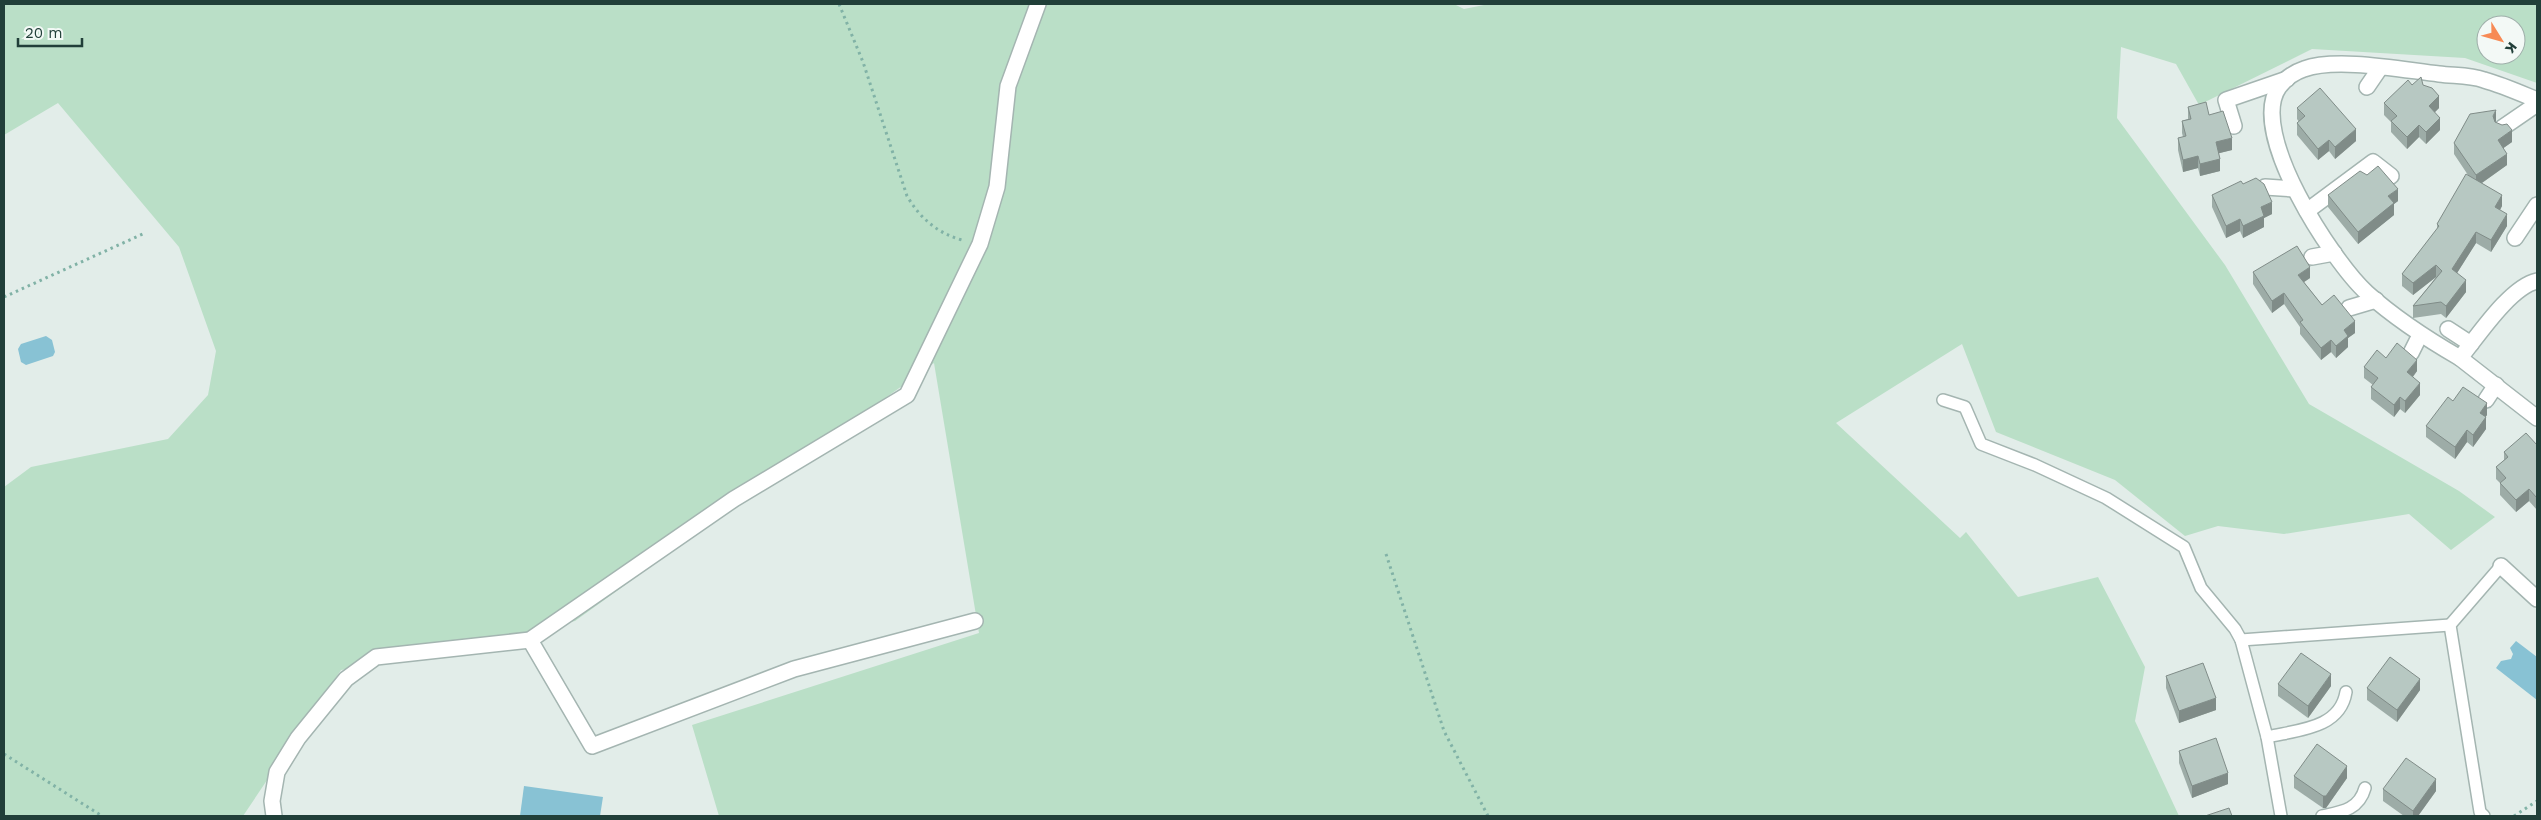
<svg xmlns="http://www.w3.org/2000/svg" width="2541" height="820" font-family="'Work Sans',sans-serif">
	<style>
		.green { fill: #badfc7; fill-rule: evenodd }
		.water { fill: #88c2d4 }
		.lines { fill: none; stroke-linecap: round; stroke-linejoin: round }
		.lane-casing { stroke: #a4b5b1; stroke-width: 14 }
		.street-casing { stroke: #a4b5b1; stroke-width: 18 }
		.path { stroke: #81b2a6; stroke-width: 3; stroke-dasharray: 2.5 4; stroke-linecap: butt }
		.lane { stroke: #fff; stroke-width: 11 }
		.street { stroke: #fff; stroke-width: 15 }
		.wall { fill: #9daca7 }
		.shaded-wall { fill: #808c88 }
		.building { fill: #b7c8c2; stroke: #808c88 }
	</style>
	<rect width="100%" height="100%" fill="#e2ede9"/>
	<path class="green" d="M4,4H1454L1464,9L1489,4H2537V83L2465,58L2312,49L2199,105L2176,64L2121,47L2117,118L2225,265L2309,404L2459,491L2495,517L2451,550L2409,514L2284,534L2218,526L2185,536L2115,480L1996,432L1962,344L1836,423L1960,538L1966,532L2018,597L2098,577L2145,667L2135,721L2179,816H719L692,725L979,633L934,363L575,621L414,658L341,670L243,816H4V487L31,467L168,439L208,395L216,351L179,247L58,103L4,135ZM2486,25H2516V55H2486Z"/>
	<g class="water">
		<path d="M46,336L52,340L55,352L53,356L26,365L21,362L18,349L21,344Z"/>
		<path d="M2516,641L2537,657V700L2496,668L2501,661L2511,659L2513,654L2510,648Z"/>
		<path d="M524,786L603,797L600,816H520Z"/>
	</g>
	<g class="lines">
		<defs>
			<g id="lane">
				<path d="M1943,400L1965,407L1981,444L2035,465L2106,498L2184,547L2201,588L2235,629L2241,640L2267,737L2281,816"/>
				<path d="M2241,640L2450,625"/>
				<path d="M2267,737C2297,730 2340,729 2346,692"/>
				<path d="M2322,816C2341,812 2359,810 2365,788"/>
				<path d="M2484,816L2480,812L2450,625L2501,566"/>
			</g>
			<g id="street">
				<path d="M2367,87L2380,68"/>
				<path d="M2234,126L2226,100L2287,79"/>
				<path d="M2502,128L2537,104"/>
				<path d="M2265,187L2294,189"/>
				<path d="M2307,211L2373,162L2391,176"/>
				<path d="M2515,238L2537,205"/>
				<path d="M2312,257L2334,253"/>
				<path d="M2537,281C2510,287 2478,336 2460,358L2537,418"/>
				<path d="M2349,308L2376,300"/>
				<path d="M2448,329L2471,344"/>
				<path d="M2411,353L2420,335"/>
				<path d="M2460,358C2427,339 2396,319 2367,293C2333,262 2247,132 2279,87C2285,79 2295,72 2304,69C2337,57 2403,70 2439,74C2454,76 2470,75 2484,80C2502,85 2520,93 2537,100"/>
				<path d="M2486,400L2496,385"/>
				<path d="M2501,566L2537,599"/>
				<path d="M530,640L592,746L794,669L975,621"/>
				<path d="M274,816L272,801L277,772L298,738L346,679L376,657L530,640L734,499L907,395L980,244L997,187L1008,86L1038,4"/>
			</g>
		</defs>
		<use href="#lane" class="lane-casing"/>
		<use href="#street" class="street-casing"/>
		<g class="path">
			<path d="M839,4L863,62L907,196C920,218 937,233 962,240"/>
			<path d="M4,297L145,233"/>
			<path d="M1386,554L1444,731L1488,816"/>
			<path d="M4,754L102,816"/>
			<path d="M2514,816L2537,801"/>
		</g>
		<use href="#lane" class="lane"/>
		<use href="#street" class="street"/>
	</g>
	<g class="wall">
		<path d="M2412,85H2423L2439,108L2435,112L2440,130L2426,144L2419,137L2407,149L2391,132V122L2384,115V103Z"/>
		<path d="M2188,107L2209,115L2232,150L2219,153L2220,171L2200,176L2198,168L2183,172L2178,150V138L2183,137L2182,133V121L2188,119Z"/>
		<path d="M2297,108L2356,141L2335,159L2329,151L2318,160L2297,135V123L2299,122L2297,119Z"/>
		<path d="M2496,121L2495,122L2512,142L2503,148L2507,165L2482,183L2502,206L2500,210L2507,226L2491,252L2476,243L2457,273L2466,292L2446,318L2441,314L2413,318V306L2436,277L2413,295L2402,286V274L2437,229V224L2468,175L2454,154V143Z"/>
		<path d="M2243,184L2272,214L2264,218V227L2243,238L2240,231L2226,238L2212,207V195Z"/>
		<path d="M2328,195L2398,201L2394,204V215L2358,244L2328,207Z"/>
		<path d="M2253,272L2310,278L2304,282L2322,305L2355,333L2348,338V347L2336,358L2331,352L2321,360L2300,334V327L2284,304L2272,313L2253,284Z"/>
		<path d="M2386,358L2417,371L2413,377L2420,395L2405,413L2400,409L2394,417L2371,399V387L2373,385L2364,378V367Z"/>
		<path d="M2453,401L2487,415L2485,417L2486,429L2473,447L2467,442L2455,459L2426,437V426Z"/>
		<path d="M2537,445V510L2529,501L2516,512L2500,495V483L2496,479V467L2504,460V452Z"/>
		<path d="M2166,676L2216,710L2179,723L2166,688Z"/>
		<path d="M2278,684L2331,686L2308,718L2278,696Z"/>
		<path d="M2367,688L2420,690L2397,722L2367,700Z"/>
		<path d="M2179,751L2228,784L2192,798L2179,763Z"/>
		<path d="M2294,776L2347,778L2326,808H2323L2294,788Z"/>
		<path d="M2383,789L2436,791L2418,816H2404L2383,801Z"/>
	</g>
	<g class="shaded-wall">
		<path d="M2439,96V108L2429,118V106Z"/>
		<path d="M2496,110V121L2493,128V116Z"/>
		<path d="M2440,118V130L2426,144V132Z"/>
		<path d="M2419,125V137L2407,149V137Z"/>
		<path d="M2356,129V141L2335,159V147Z"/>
		<path d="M2512,130V142L2498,152V140Z"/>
		<path d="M2232,138V150L2216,154V142Z"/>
		<path d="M2329,140V151L2318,160V149Z"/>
		<path d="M2507,154V165L2476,187V175Z"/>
		<path d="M2198,156V168L2183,172V160Z"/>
		<path d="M2220,159V171L2200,176V164Z"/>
		<path d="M2398,189V201L2394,204V215L2358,244V232L2388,196Z"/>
		<path d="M2502,195V206L2495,219V207Z"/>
		<path d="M2272,202V214L2264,218V227L2243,238V226L2261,207Z"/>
		<path d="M2507,214V226L2491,252V240Z"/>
		<path d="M2240,219V231L2226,238V226Z"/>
		<path d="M2476,232V243L2452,281V269Z"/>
		<path d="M2436,265V277L2413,295V283Z"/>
		<path d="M2310,267V278L2298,286V275Z"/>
		<path d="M2466,280V292L2446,318V306Z"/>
		<path d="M2284,293V304L2272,313V301Z"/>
		<path d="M2355,321V333L2348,338V347L2336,358V346L2344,330Z"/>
		<path d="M2331,340V352L2321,360V348Z"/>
		<path d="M2417,360V371L2407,384V372Z"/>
		<path d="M2420,383V395L2405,413V401Z"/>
		<path d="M2400,397V409L2394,417V405Z"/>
		<path d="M2487,403V415L2480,425V413Z"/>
		<path d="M2486,417V429L2473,447V435Z"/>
		<path d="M2467,430V442L2455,459V447Z"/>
		<path d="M2529,489V501L2516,512V500Z"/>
		<path d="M2331,674V686L2308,718V706Z"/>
		<path d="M2420,679V690L2397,722V710Z"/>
		<path d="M2216,698V710L2179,723V711Z"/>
		<path d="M2347,766V778L2326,808H2323V796Z"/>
		<path d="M2228,773V784L2192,798V786Z"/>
		<path d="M2436,779V791L2418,816H2413V811Z"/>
	</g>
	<g class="building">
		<path d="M2421,77L2423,85L2432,88L2439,96L2429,106L2440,118L2426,132L2419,125L2407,137L2391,121L2397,116L2384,103L2408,80L2412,85Z"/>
		<path d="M2320,88L2356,129L2335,147L2329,140L2318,149L2297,123L2305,116L2297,108Z"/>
		<path d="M2206,102L2209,115L2223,111L2232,138L2216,142L2220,159L2200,164L2198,156L2183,160L2178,138L2186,136L2182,121L2191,119L2188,107Z"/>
		<path d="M2496,110L2493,116L2495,122L2502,125L2507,124L2512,130L2498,140L2507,154L2476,175L2454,143L2470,114Z"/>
		<path d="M2378,166L2398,189L2388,196L2394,203L2358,232L2328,195L2360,171L2367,175Z"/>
		<path d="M2466,174L2502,195L2495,207L2507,214L2491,240L2476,232L2452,269L2466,280L2446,306L2441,302L2413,306L2442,271L2436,265L2413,283L2402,274L2439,226L2437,224Z"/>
		<path d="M2256,178L2264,184L2272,202L2261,207L2264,216L2243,226L2240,219L2226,226L2212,195L2241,181L2243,184Z"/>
		<path d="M2297,246L2310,267L2298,275L2322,305L2334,295L2355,321L2344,330L2348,336L2336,346L2331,340L2321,348L2300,322L2303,320L2284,293L2272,301L2253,272Z"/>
		<path d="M2397,343L2417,360L2407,372L2420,383L2405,401L2400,397L2394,405L2371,387L2378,378L2364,367L2377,350L2386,358Z"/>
		<path d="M2463,387L2487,403L2480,413L2486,417L2473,435L2467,430L2455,447L2426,426L2448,397L2453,401Z"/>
		<path d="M2526,433L2537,445V498L2529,489L2516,500L2500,483L2506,478L2496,467L2508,457L2504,452Z"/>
		<path d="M2301,653L2331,674L2308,706L2278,684Z"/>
		<path d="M2390,657L2420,679L2397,710L2367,688Z"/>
		<path d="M2203,663L2216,698L2179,711L2166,676Z"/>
		<path d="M2216,738L2228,773L2192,786L2179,751Z"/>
		<path d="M2317,744L2347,766L2326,796H2323L2294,776Z"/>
		<path d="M2406,758L2436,779L2413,811L2383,789Z"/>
		<path d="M2229,808L2232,816H2205Z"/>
	</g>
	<rect width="2541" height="820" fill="none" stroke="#213f39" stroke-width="10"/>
	<g transform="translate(2501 40) rotate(127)"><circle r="24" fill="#f3f9f6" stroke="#9fafaa"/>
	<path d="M0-4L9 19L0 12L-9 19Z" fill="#f78a55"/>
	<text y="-8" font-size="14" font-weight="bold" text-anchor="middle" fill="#213f39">K</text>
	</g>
	<path d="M18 38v8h64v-8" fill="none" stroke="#213f39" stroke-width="2.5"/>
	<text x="25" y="38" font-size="15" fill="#213f39" stroke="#f3f9f6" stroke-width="4" paint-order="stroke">20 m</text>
</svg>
